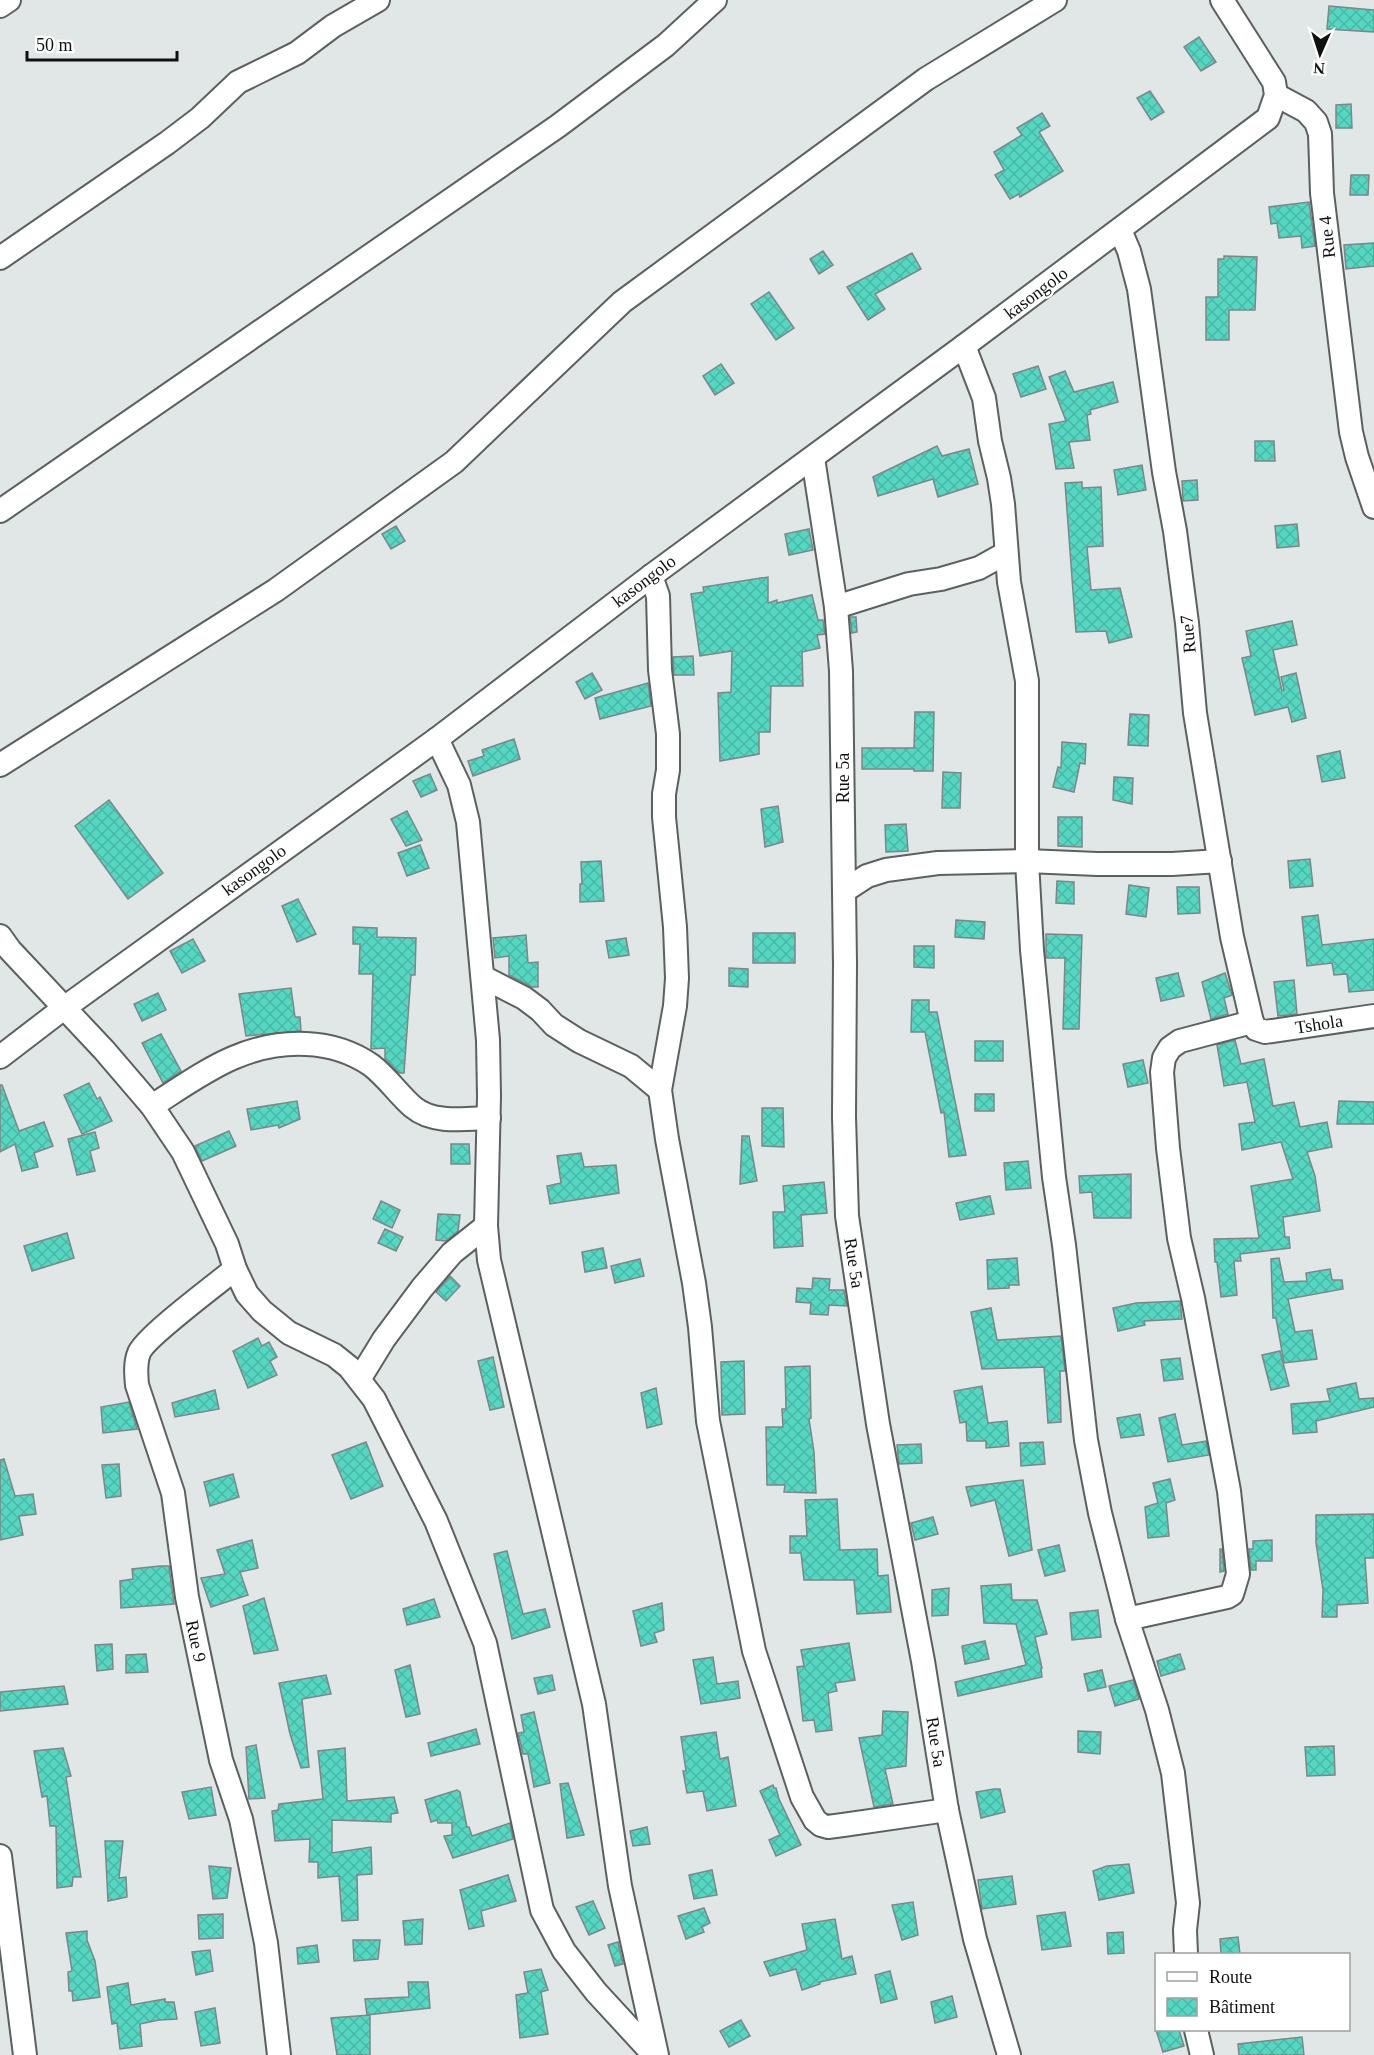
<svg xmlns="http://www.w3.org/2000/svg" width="1374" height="2055" font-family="'Times New Roman',serif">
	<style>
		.building { fill: url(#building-cross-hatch); stroke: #7f8685; stroke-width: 1.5 }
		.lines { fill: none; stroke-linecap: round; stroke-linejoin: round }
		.minor-casing { stroke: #5a615f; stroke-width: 26 }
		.minor { stroke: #fff; stroke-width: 22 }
		.labels { text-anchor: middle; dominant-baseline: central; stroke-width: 4.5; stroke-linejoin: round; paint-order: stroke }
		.street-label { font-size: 18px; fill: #0f1111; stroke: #fff }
	</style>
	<defs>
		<pattern id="building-cross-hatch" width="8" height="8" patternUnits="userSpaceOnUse" patternTransform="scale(1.5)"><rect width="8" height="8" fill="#55d7c2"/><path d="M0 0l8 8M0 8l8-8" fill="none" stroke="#49b8a6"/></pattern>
	</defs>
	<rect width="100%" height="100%" fill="#e0e7e6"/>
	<g class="building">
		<path d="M1329,6L1374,10V32L1327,29Z"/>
		<path d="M1199,37L1216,62L1201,71L1184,47Z"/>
		<path d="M1150,91L1164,112L1151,120L1137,98Z"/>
		<path d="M1351,104L1352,128H1336V105Z"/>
		<path d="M1042,113L1050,126L1039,132L1063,171L1020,197L1019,194L1010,199L995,175L1004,170L994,152L1022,135L1017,128Z"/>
		<path d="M1351,175H1369L1368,195H1350Z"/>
		<path d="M1309,202L1315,246L1302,248L1301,236L1279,238L1277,223L1271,224L1269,207Z"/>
		<path d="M1374,243V266L1346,269L1344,245Z"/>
		<path d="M823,251L833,265L819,274L810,259Z"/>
		<path d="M912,253L921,269L875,294L885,309L868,320L847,287Z"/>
		<path d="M1224,256L1257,257L1255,310H1229V340H1206V297H1218V259H1224Z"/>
		<path d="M769,292L794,328L776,340L751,304Z"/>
		<path d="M721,364L734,383L715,395L703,376Z"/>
		<path d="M1038,366L1046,389L1021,397L1013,374Z"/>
		<path d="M1065,371L1074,392L1113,382L1118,402L1090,410L1091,414L1087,415L1090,440L1069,442L1074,468L1056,469L1049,424L1066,421L1049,377Z"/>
		<path d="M1255,441H1274L1275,461H1255Z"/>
		<path d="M937,446L942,456L969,449L978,484L938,497L933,479L878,496L873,477Z"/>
		<path d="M1142,465L1146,490L1118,495L1114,470Z"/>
		<path d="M1197,480L1198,500L1183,501L1182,481Z"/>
		<path d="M1082,482V488L1101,487L1103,546L1087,547L1091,590L1120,588L1132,637L1109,643L1106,631L1076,632L1065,483Z"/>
		<path d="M1297,524L1299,546L1277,548L1275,526Z"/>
		<path d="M396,526L405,541L391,549L382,534Z"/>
		<path d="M809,529L813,550L789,555L785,534Z"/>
		<path d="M768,577V603L777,600V603L812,595L818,620H823L825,634L817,635L820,648L802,652L803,686H771L770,732H759V754L720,761L718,693L731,692L732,651L700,656L691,594L704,592L703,587Z"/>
		<path d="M850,617H856L857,632L852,633Z"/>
		<path d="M1292,621L1297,645L1273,650L1282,691L1284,690L1281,677L1296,673L1306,718L1292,722L1288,707L1255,715L1242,658L1251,656L1246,631Z"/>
		<path d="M693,656L694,675H674L673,657Z"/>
		<path d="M592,673L602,690L585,699L576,682Z"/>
		<path d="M648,683L651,706L600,719L595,698Z"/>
		<path d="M915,712H934L933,771H914V769H862V748H914Z"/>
		<path d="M1130,714L1149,715L1148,746L1128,745Z"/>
		<path d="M514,739L520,759L473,776L468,761L484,756L482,750Z"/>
		<path d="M1062,742L1086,744L1085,764L1080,763L1074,792L1053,787L1058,767L1061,768Z"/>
		<path d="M1340,751L1345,778L1322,782L1317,756Z"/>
		<path d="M943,772L961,773L960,808H942Z"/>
		<path d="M430,774L437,790L421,797L413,781Z"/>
		<path d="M1114,777L1133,778L1132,804L1113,800Z"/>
		<path d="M109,800L163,873L128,899L75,826Z"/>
		<path d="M778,806L783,842L765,847L761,809Z"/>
		<path d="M407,811L422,840L406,846L391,819Z"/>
		<path d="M1058,817H1082V847L1058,846Z"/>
		<path d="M906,824L908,851L886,852L885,825Z"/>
		<path d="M420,845L429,868L407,876L398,853Z"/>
		<path d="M1310,859L1313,886L1290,888L1288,861Z"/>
		<path d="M601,861L604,901L580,902V884H582L581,862Z"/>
		<path d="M1057,881L1074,882V904L1056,903Z"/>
		<path d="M1129,885L1149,888L1146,917L1126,914Z"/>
		<path d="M1177,887H1199L1200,913L1178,914Z"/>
		<path d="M298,899L316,934L297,942L282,906Z"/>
		<path d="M1318,915L1322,945L1374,939V990L1349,992L1347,974L1334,975L1332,963L1307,966L1302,917Z"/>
		<path d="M956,920L985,922L984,939L955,937Z"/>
		<path d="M353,927L377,928V937L416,938L415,975H411L404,1073H399L385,1059V1048L371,1049L373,974H359L360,944H353Z"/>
		<rect x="753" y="933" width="42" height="30"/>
		<path d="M1046,934L1082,935L1079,1029H1063L1065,958H1046Z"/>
		<path d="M526,935L528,963L538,962V987H532L509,975V956L495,958L493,938Z"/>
		<path d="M626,938L629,955L609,958L606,941Z"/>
		<path d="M193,939L205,961L182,973L170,951Z"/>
		<path d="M914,946H934V968L914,967Z"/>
		<path d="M729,968L748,969V987L729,986Z"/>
		<path d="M1178,973L1184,996L1161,1001L1156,978Z"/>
		<path d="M1225,973L1232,995L1224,998L1228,1014L1211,1019L1202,982Z"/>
		<path d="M1294,980L1297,1014L1278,1016L1274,982Z"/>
		<path d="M291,988L295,1017H300L301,1031L246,1036L239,994Z"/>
		<path d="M158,993L166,1010L142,1021L134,1004Z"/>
		<path d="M912,1000H929V1012H937L966,1155L949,1157L944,1112L941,1113L925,1032H911Z"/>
		<path d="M161,1034L181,1071L163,1083L142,1043Z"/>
		<path d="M1235,1040L1241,1064L1264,1059L1273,1106L1294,1102L1300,1127L1327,1122L1332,1147L1307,1152L1315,1176L1320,1211L1283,1217L1285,1237H1289L1290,1248L1240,1254L1241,1261H1234L1237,1295L1221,1297L1217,1262H1215L1214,1239L1259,1238L1251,1186L1293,1179L1281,1142L1242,1150L1239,1124L1255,1122L1247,1082L1224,1086L1217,1045Z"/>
		<rect x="975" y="1041" width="28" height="20"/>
		<path d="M1143,1060L1148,1083L1128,1087L1123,1064Z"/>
		<path d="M89,1083L97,1099L100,1097L112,1121L82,1134L64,1095Z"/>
		<path d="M0,1085H2L19,1131L44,1122L53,1146L34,1153L38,1167L22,1171L15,1144L0,1152Z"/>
		<rect x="975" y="1094" width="19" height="17"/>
		<path d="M297,1101L300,1119L279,1128L278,1125L251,1130L247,1109Z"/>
		<path d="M1339,1101L1374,1102V1124H1337Z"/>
		<path d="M762,1108H783L784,1147L762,1146Z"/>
		<path d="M229,1131L236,1146L202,1161L195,1146Z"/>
		<path d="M95,1132L99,1148L90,1151L95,1171L77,1175L68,1139Z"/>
		<path d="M742,1136H749L757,1181L740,1184Z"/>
		<path d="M451,1144H469L470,1164H451Z"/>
		<path d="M581,1153L584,1167L616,1165L619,1193L550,1204L547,1186L561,1183L557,1156Z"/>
		<path d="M1028,1161L1031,1188L1006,1190L1004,1163Z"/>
		<path d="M1131,1174V1218H1094L1092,1192L1080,1193L1079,1176Z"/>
		<path d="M824,1182L827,1213L801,1215L803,1246L774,1248L773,1212H785L783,1186Z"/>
		<path d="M990,1196L994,1214L960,1220L956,1203Z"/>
		<path d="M381,1201L400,1210L392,1228L373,1219Z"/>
		<path d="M438,1214L460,1215L458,1231L446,1241L436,1240Z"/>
		<path d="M385,1229L403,1237L396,1251L378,1243Z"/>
		<path d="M67,1233L74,1258L32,1271L24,1246Z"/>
		<path d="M603,1248L607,1268L585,1272L582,1252Z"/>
		<path d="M1017,1258L1019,1285H1009V1288L988,1289L987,1260Z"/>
		<path d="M1279,1258L1284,1282L1307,1281L1306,1273L1330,1269L1332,1280H1342L1343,1289L1288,1299L1295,1332L1312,1330L1317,1359L1284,1363L1276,1318H1273L1271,1259Z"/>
		<path d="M640,1259L644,1276L615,1283L611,1266Z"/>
		<path d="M450,1276L460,1286L446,1301L436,1292Z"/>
		<path d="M813,1278L830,1279L829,1290H844L847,1306L829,1305L828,1315L810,1314L811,1303L796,1302L797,1288L812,1289Z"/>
		<path d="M1180,1301L1182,1319L1144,1321L1145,1325L1118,1331L1113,1308L1136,1303Z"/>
		<path d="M991,1308L997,1340L1061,1336L1065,1371H1060L1061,1422L1048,1423L1044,1367L982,1369L971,1312Z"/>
		<path d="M258,1338L262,1346L269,1342L277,1357L270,1361L277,1375L248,1388L233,1351Z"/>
		<path d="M1280,1351L1289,1386L1271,1390L1262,1355Z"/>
		<path d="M493,1357L504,1407L490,1410L478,1361Z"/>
		<path d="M1180,1358L1183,1379L1164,1381L1161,1360Z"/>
		<path d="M744,1361L745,1414L722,1415L721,1362Z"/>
		<path d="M810,1366L811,1418L809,1419L814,1452L816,1493L784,1492L785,1485H767L766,1427H783L782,1409H786L785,1367Z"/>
		<path d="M1356,1383L1359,1399L1374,1398V1407L1316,1421L1317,1432L1293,1434L1291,1404L1330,1401L1327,1389Z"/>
		<path d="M982,1386L988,1423L1007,1421L1009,1446L986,1448V1441H967L966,1422L960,1423L954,1391Z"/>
		<path d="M656,1388L662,1424L647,1428L641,1393Z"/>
		<path d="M215,1390L219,1409L175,1417L172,1403Z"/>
		<path d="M129,1402L137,1429L103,1433L101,1407Z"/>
		<path d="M1140,1414L1144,1435L1121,1438L1117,1418Z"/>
		<path d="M1175,1414L1182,1445L1206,1441L1209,1455L1168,1462L1159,1418Z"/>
		<path d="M366,1442L383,1486L351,1499L332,1455Z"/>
		<path d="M1043,1442L1045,1464L1021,1466L1020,1443Z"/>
		<path d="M921,1444L922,1463L899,1464L897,1445Z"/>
		<path d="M4,1459L15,1496L33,1494L36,1514L19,1516L23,1535L0,1540V1460Z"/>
		<path d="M119,1464L121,1496L106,1498L102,1465Z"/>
		<path d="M233,1474L239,1497L210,1506L204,1482Z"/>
		<path d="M1170,1479L1175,1500L1166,1503L1169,1536L1148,1538L1145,1507L1158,1503L1153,1483Z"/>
		<path d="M1023,1480L1032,1550L1009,1556L995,1500L971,1506L966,1487Z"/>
		<path d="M837,1499L840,1550L877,1549L878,1576L888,1575L891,1612L857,1614L854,1580H804L801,1553H790V1536H807L805,1500Z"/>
		<path d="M1374,1514V1558H1365L1368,1603L1337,1605V1617H1322L1323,1590L1316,1543V1515Z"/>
		<path d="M933,1517L938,1534L915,1540L911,1523Z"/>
		<path d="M252,1540L258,1568L240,1572L248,1595L211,1607L201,1578L225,1574L217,1550Z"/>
		<path d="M1272,1540V1561H1256V1570H1251L1249,1549H1253V1541Z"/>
		<path d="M1059,1545L1065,1571L1045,1576L1038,1550Z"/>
		<path d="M1220,1549H1222L1224,1571L1220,1572Z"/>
		<path d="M507,1551L523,1614L545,1609L550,1627L512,1639L494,1554Z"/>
		<path d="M160,1566H169L174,1604L121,1608L120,1581L133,1579L132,1569Z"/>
		<path d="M1011,1584L1012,1600H1037L1047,1634L1035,1637L1042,1668H1041L1042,1677L958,1696L955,1682L1026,1665L1016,1624L984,1623L981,1586Z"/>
		<path d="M949,1588L948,1615L932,1616V1590Z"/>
		<path d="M264,1598L278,1650L254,1654L243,1606Z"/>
		<path d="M434,1599L440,1617L407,1625L403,1609Z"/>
		<path d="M662,1603L664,1630L654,1633L657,1642L641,1646L633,1611Z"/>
		<path d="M1098,1610L1101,1637L1072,1640L1070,1613Z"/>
		<path d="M985,1641L989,1659L965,1664L962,1646Z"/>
		<path d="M849,1643L855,1680L835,1683L837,1691L828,1693L832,1730L816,1732L814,1720L803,1721L797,1667L804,1666L801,1650Z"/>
		<path d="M112,1644L113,1669L97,1671L95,1645Z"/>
		<path d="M146,1654L148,1672L126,1673V1655Z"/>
		<path d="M1180,1654L1185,1669L1161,1676L1157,1661Z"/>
		<path d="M713,1657L717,1684L738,1681L740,1698L701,1704L693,1660Z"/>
		<path d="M410,1665L420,1714L406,1717L395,1670Z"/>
		<path d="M1102,1670L1106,1687L1088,1691L1084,1674Z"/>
		<path d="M326,1675L331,1694L302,1699L309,1767L301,1768L290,1734L279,1683Z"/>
		<path d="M552,1675L555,1690L538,1694L534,1678Z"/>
		<path d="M1133,1680L1139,1699L1115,1706L1109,1686Z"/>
		<path d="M64,1686L68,1704L0,1711V1692Z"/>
		<path d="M883,1711L908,1712L906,1766L885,1769L893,1804L874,1807L859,1738L882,1735Z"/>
		<path d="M534,1712L550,1783L534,1787L528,1754H523L518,1733L524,1732L521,1715Z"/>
		<path d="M476,1729L480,1744L431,1756L428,1743Z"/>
		<path d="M1078,1731L1101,1732L1100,1754L1078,1752Z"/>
		<path d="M716,1732L720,1759L728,1757L736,1806L707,1811L703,1791L687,1793L683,1771H686L681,1737Z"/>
		<path d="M256,1745L265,1798L249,1799L246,1747Z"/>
		<path d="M1334,1746L1335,1775L1307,1776L1305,1747Z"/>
		<path d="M63,1748L71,1776L66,1777L81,1877H73L72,1886L57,1888L56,1826H50L47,1796L42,1797L34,1751Z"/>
		<path d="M345,1748L347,1801L394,1797L398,1813L391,1814V1822L332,1820V1853L371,1847L372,1874L357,1875L358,1920L342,1921L339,1876L318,1878V1862H309L310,1839L275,1841L272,1811L278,1810L279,1804L323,1799L318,1751Z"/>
		<path d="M568,1783L584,1835L567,1838L560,1784Z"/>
		<path d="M773,1785L774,1788H776L779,1799L801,1845L776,1856L769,1840L780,1835L760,1791Z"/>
		<path d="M211,1787L216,1815L189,1819L182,1792Z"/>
		<path d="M994,1789H1000L1005,1812L981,1818L976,1792Z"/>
		<path d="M457,1790L460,1792L467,1827H469L472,1836L510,1823L513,1839L453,1858L444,1836L452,1835V1823H438L437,1820L431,1822L425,1800Z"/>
		<path d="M647,1827L650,1844L633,1846L630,1831Z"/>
		<path d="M105,1841H123L119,1878L126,1877L127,1897L108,1901Z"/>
		<path d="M1129,1864L1134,1893L1099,1900L1093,1871L1107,1866Z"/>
		<path d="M209,1866L231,1868L227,1898L213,1899Z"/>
		<path d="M712,1870L717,1895L694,1899L689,1875Z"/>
		<path d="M508,1875L516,1901L481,1911L484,1926L469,1929L460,1890Z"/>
		<path d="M1012,1876L1016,1904L982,1909L978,1880Z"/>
		<path d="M593,1901L605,1928L589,1935L576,1907Z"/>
		<path d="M913,1902L918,1935L902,1940L892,1905Z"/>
		<path d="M704,1908L710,1923L702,1927L704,1932L686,1939L678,1916Z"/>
		<path d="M1065,1912L1071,1946L1042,1950L1037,1916Z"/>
		<path d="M223,1914V1938L199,1939L198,1915Z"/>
		<path d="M423,1919L422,1944L405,1945L403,1921Z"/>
		<path d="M835,1919L842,1959L852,1956L856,1974L820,1982V1984L802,1990L796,1969L770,1976L764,1962L807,1950L802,1924Z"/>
		<path d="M87,1931V1940L95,1961L100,1997L73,2001L72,1991H69L68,1972L72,1971L66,1933Z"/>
		<path d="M1123,1932L1124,1953L1108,1954L1107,1933Z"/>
		<path d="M1238,1937L1240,1954H1221L1220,1939Z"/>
		<path d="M353,1940H380L378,1959L354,1961Z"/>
		<path d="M618,1942L623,1964L615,1966L608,1945Z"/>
		<path d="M317,1945L319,1962L298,1964L297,1948Z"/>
		<path d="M210,1950L213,1971L196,1975L192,1952Z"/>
		<path d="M541,1969L548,1990L541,1992L548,2034L520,2038L516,1995L528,1993L524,1972Z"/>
		<path d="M890,1971L897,1999L881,2003L875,1975Z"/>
		<path d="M408,1982H428L430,2008L367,2015L365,1999L409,1997Z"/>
		<path d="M128,1983L131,2005L165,1999V2002H174L177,2019L159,2020L140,2024L142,2046L120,2049L117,2023L112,2024L107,1987Z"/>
		<path d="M952,1996L957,2017L935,2023L931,2002Z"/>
		<path d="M215,2008L220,2043L201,2046L195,2012Z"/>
		<path d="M370,2015V2055H337L331,2018Z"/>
		<path d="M741,2020L750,2036L729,2047L720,2031Z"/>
		<path d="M1156,2030H1179L1184,2046L1163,2052Z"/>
		<path d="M1302,2037L1304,2055H1239L1238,2044Z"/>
	</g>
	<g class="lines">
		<defs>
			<g id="minor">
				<path d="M0,6L9,0"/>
				<path d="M1276,95L1306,111L1316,122L1320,134L1322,193L1351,432L1357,457L1374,507"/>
				<path d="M1120,230L1129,251L1139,289L1164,472L1175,531L1187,623L1195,713L1232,937L1252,1022L1256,1029L1265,1032L1374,1016"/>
				<path d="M0,258L167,143L200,118L238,82L297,53L333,26L378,0"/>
				<path d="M964,346L984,398L990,441L999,478L1003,504L1009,582L1027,681V861L1032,950L1054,1177L1064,1245L1086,1440L1100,1513L1127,1619L1157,1710L1173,1773L1188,1903L1185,1930L1186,1954"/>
				<path d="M813,458L836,607L841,671L845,964L844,1117L847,1216L878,1424L923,1661L947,1810L975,1939L1009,2055"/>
				<path d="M0,511L558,126L666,45L715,0"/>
				<path d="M651,576L658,596L660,670L668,734V770L664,794V817L675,927L677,978L675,1006L660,1090L667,1139L694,1283L700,1327L708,1421L754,1651L802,1797L815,1820L821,1825L828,1827L843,1825L947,1810"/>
				<path d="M836,607L909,584L941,579L979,568L1006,553"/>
				<path d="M437,739L459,785L468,822L488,1040L489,1096L486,1226L489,1260L594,1704L620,1886L657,2055"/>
				<path d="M0,765L276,590L454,462L622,302L926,79L1055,0"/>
				<path d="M844,891L867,876L886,870L938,863L1027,861L1097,864H1172L1220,861"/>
				<path d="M0,936L10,950L104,1050L152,1106L183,1152L227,1244L235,1269L247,1294L262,1311L289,1333L334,1355L349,1367L374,1399L436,1521L485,1643L542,1910L564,1951L596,1992L654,2055"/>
				<path d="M483,977L524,998L540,1010L554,1025L579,1041L631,1066L660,1090"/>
				<path d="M0,1057L64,1008L437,739L651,576L964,346L1268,118L1276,95L1274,82L1222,0"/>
				<path d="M152,1106C202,1074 244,1041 306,1044C329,1045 352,1052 371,1065C387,1077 398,1094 413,1107C433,1124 465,1119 489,1118"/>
				<path d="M235,1269C218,1283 144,1338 139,1353C135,1363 136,1374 137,1385L173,1493L187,1597L221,1760L241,1819L266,1943L279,2055"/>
				<path d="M360,1378L384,1339L422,1288L452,1253L486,1226"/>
				<path d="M1127,1619L1227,1597L1232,1594L1238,1574L1229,1491L1193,1298L1179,1238L1168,1148L1162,1072L1164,1058L1170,1048L1180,1041L1252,1022"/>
				<path d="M0,1856L25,2055"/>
				<path d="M1196,2030L1202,2055"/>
			</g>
		</defs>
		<use href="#minor" class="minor-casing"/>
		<use href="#minor" class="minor"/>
	</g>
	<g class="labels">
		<g class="street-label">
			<text transform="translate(1327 237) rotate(-96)">Rue 4</text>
			<text transform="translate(1036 293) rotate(-37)">kasongolo</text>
			<text transform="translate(644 581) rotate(-37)">kasongolo</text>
			<text transform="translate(1188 634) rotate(-95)">Rue7</text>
			<text transform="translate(843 778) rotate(-90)">Rue 5a</text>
			<text transform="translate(254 870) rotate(-36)">kasongolo</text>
			<text transform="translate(1319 1024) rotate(-9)">Tshola</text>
			<text transform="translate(854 1263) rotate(81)">Rue 5a</text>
			<text transform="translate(196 1641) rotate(78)">Rue 9</text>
			<text transform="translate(936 1742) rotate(81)">Rue 5a</text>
		</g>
	</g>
	<rect x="1155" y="1953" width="195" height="78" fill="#ffffff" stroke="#9fa0a0" stroke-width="1.5"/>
	<rect x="1167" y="1972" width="30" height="9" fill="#ffffff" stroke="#9fa0a0" stroke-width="1.5"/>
	<text x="1209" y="1983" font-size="18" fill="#0f1111">Route</text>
	<rect x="1167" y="1998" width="30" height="18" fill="url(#building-cross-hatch)" stroke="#9fa0a0" stroke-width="1.5"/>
	<text x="1209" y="2013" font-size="18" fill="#0f1111">Bâtiment</text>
	<g transform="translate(1320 54) rotate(183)" stroke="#ffffff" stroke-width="4.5" paint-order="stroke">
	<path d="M0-4.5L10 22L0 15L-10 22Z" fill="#0f1111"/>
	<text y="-9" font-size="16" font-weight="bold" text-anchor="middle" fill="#0f1111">N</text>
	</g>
	<path d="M27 51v9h150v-9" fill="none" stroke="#0f1111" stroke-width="3"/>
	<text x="36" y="51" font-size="18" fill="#0f1111" stroke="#ffffff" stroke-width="4.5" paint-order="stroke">50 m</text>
</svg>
